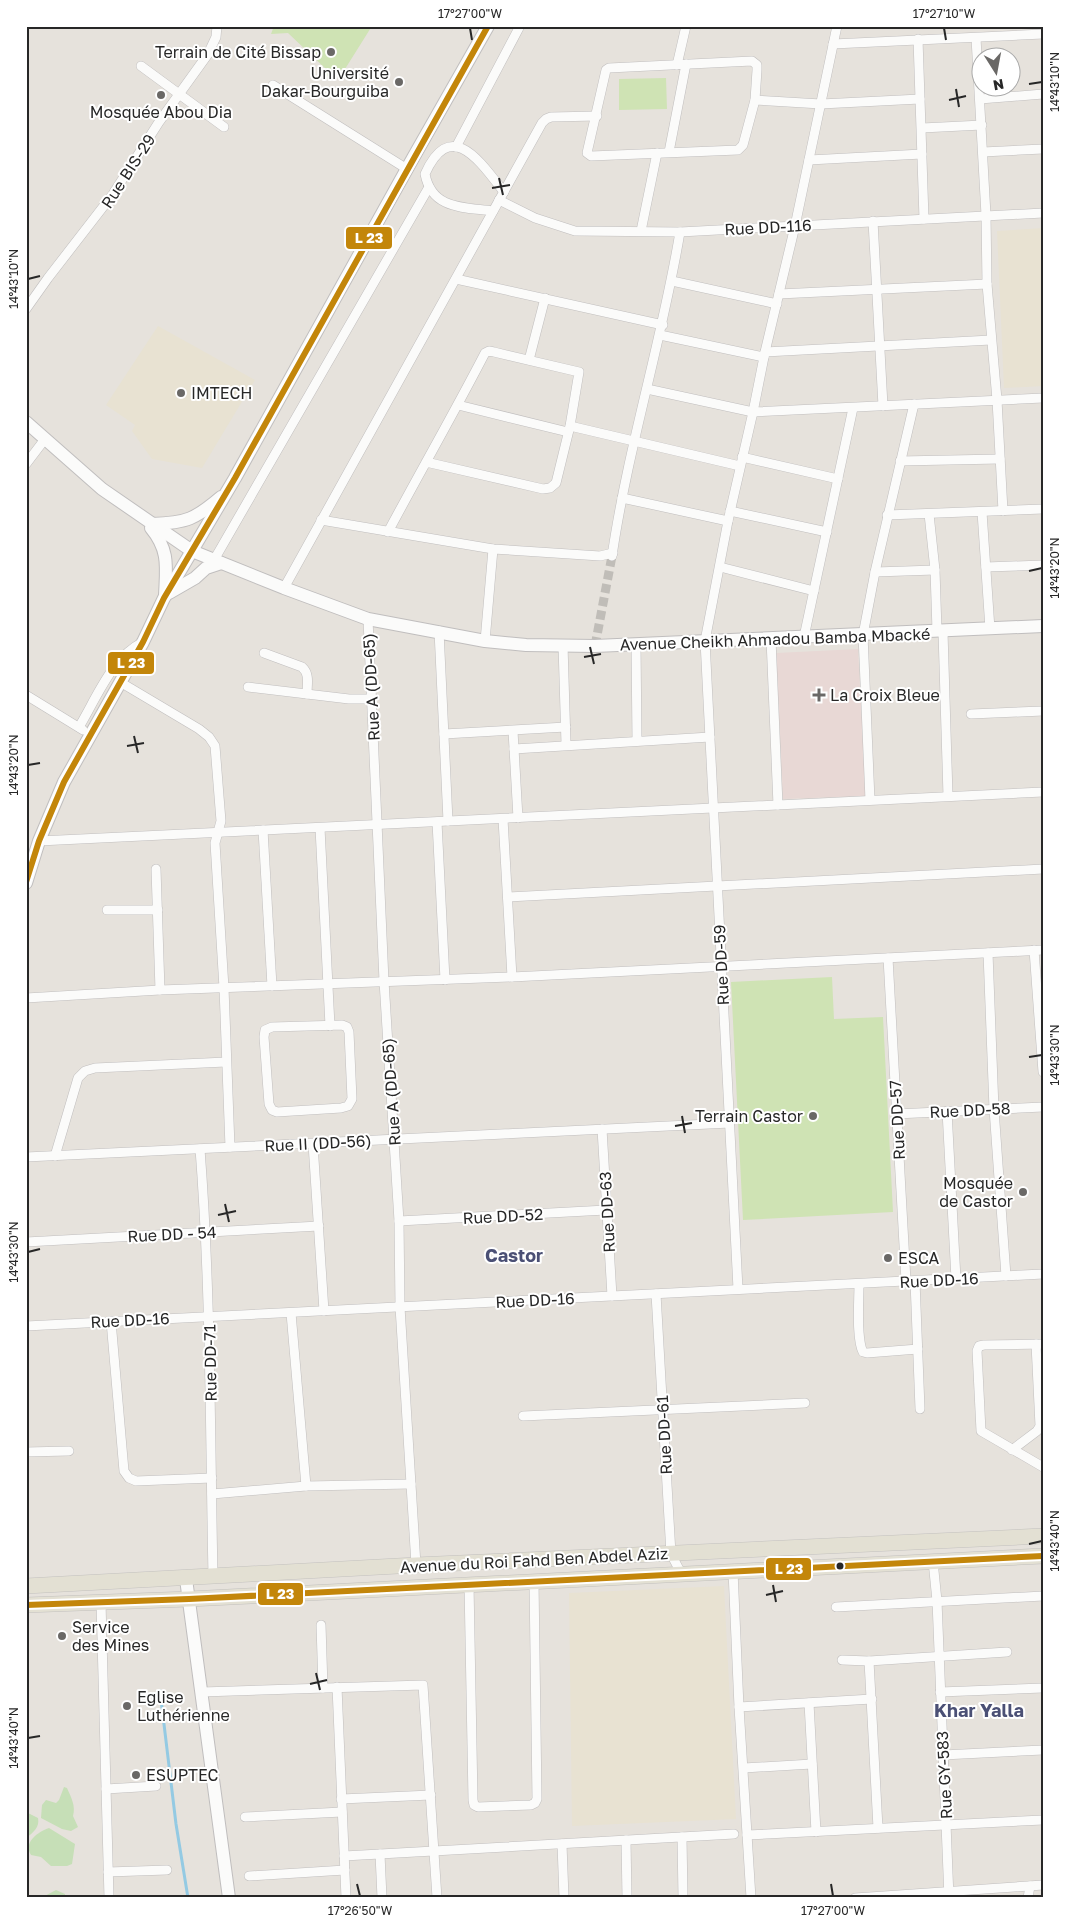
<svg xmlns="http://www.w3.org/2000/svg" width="1069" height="1924" font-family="'Golos Text',sans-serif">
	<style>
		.education { fill: #e8e2d2 }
		.medical { fill: #e8d8d5 }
		.green { fill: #c6dfb7 }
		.pitch { fill: #cfe3b4 }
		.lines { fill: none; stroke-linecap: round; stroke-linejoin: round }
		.stream { stroke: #94cae3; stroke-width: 3 }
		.street-tunnel { stroke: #c0bdb8; stroke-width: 9; stroke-dasharray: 9 4.5; stroke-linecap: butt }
		.street-casing { stroke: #c0bebe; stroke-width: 10 }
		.secondary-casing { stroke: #c0bebe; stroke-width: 14 }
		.primary-casing { stroke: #c3c1bf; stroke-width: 16 }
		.street { stroke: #fbfbfa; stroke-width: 9 }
		.secondary { stroke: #fbfbfa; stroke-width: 12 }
		.primary { stroke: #e3e0d3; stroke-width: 15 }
		.bus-1-casing { stroke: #fff; stroke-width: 10 }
		.bus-1 { stroke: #c3860a; stroke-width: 6 }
		.ticks { fill: none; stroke: #272727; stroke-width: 2 }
		.poi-dot { fill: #6a6866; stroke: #fff; stroke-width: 2 }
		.bus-dot { fill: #272727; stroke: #fff; stroke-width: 2 }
		.labels { text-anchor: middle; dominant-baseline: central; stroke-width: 4; stroke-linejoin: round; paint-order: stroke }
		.poi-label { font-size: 16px; fill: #272727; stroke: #fff; text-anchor: start }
		.street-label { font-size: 16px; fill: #272727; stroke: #fff }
		.neighbourhood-label { font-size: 18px; font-weight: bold; fill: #4b5075; stroke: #fff }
		.line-badge { stroke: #fff; stroke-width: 2 }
		.badge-label { font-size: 14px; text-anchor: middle; font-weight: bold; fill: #fff }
		.neatline { fill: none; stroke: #272727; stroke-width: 2 }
		.ticks-label { font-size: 12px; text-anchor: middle; fill: #272727 }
	</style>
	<rect width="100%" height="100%" fill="#e6e2dc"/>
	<g class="education">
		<path d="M1043,228V386L1004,388L997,231Z"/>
		<path d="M158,326L255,380L202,468L152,459L132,431L135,425L106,405Z"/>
		<path d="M724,1586L736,1819L572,1826L569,1593Z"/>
	</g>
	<path class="medical" d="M858,649L866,796L783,799L776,653Z"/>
	<g class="green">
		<path d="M64,1787L67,1788C71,1797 76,1806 73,1816L78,1827L71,1831L62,1829L41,1818L42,1805L46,1800L56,1803L59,1800Z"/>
		<path d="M26,1812L38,1818C40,1827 33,1833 26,1838Z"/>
		<path d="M49,1828L75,1844L72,1864L67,1866H51L41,1857L31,1855C23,1842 38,1832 49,1828Z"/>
		<path d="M56,1890L65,1894V1898H41Z"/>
	</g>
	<g class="pitch">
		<path d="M274,26H372L345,69L327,76V70L288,33L271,34Z"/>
		<path d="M666,78L667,109L619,110V79Z"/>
		<path d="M832,977L834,1019L883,1017L893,1212L743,1220L731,982Z"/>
	</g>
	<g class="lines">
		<path class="stream" d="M160,1691L176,1824L188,1898"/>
		<path class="street-tunnel" d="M595,646L612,556"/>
		<defs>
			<g id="street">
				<path d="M976,38L986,215L987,284L997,400L1003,511"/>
				<path d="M918,39L924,219"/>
				<path d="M833,44L1043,34"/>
				<path d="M752,61L757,65V70L755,100L743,145L738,150L591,156L587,153L606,70L609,68Z"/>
				<path d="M677,65L686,26"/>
				<path d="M141,66L224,127"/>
				<path d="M273,85L407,169"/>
				<path d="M980,99L1043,94"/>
				<path d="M755,100L821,104L920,99"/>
				<path d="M922,128L982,125"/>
				<path d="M456,147L520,26"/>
				<path d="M669,152L686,64"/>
				<path d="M983,152L1043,149"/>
				<path d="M809,160L922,154"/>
				<path d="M499,200L535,218L575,231L680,232L1043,213"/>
				<path d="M493,211C464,207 432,210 425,174C451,116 481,163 504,192"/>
				<path d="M873,221L883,406"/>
				<path d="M641,231L657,153"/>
				<path d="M456,279L663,325"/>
				<path d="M672,281L777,304"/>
				<path d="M779,294L987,284"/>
				<path d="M26,309L48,278L113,194L159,122L208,54L216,37L217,26"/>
				<path d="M660,335L764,357"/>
				<path d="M765,352L991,340"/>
				<path d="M529,360L545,298"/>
				<path d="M647,389L753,412L1043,398"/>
				<path d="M458,405L568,432"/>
				<path d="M570,426L740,466"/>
				<path d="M742,457L838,479"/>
				<path d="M900,461L1000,459"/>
				<path d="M26,464L45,439"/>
				<path d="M622,498L728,521"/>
				<path d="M730,511L827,532"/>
				<path d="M982,512L990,629"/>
				<path d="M929,514L935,570L937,631"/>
				<path d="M887,515L1043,509"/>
				<path d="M321,520L493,549L600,556L613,553"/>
				<path d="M388,532C420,472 454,413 485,353L489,351L494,352L579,372L570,426L556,483L550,488L543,489L426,462"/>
				<path d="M612,556C628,447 662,341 680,232"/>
				<path d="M214,560L429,187"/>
				<path d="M720,567L814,591"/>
				<path d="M986,567L1043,565"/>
				<path d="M875,572L935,570"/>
				<path d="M284,588L542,123L546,119L551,117L597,116"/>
				<path d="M368,619L384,981L399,1221L400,1307L416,1565"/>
				<path d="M439,631L448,821"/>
				<path d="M943,632L948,796"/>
				<path d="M804,637L853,408"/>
				<path d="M771,639L778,805"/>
				<path d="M485,641L493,549"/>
				<path d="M563,645L566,744"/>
				<path d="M636,645L637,741"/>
				<path d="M264,653L302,667C310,674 307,684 307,694"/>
				<path d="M120,682L199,729L209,737L215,746L221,821L215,843L224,988L230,1147"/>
				<path d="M248,687L349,699H372"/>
				<path d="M26,695L83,730"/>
				<path d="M971,714L1043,711"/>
				<path d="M79,727C96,699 112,657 143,642"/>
				<path d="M513,731L518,818"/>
				<path d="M444,734L566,727"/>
				<path d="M514,749L710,737"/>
				<path d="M870,800L863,635L875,572L914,404"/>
				<path d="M503,819L512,977"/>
				<path d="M437,822L445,980"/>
				<path d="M320,828L330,1026"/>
				<path d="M263,830L272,986"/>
				<path d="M39,841L1043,792"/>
				<path d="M156,869L160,990"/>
				<path d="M508,897L1043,869"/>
				<path d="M107,910H158"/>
				<path d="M1034,950L1043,1072"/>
				<path d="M988,953L994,1109L1006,1276"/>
				<path d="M888,958L906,1281"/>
				<path d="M26,998L160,990L512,977L1043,950"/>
				<path d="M342,1025L347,1027L349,1032L352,1099L348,1106L341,1108L277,1112L272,1110L269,1104L264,1037L265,1030L272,1027Z"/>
				<path d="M947,1111L956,1279"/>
				<path d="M896,1114L1043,1107"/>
				<path d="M602,1129L612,1296"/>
				<path d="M313,1144L324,1311"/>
				<path d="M200,1149C211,1291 210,1434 213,1576"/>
				<path d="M55,1156L78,1078L85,1071L95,1068L226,1062"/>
				<path d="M26,1157L730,1123"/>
				<path d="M399,1221L606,1210"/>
				<path d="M26,1242L319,1226"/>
				<path d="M915,1281L920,1409"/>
				<path d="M859,1284C859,1300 856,1339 863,1352L867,1353L918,1349"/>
				<path d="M738,1289L705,641L728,521L753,412L765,352L795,226L837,26"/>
				<path d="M656,1294L671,1554L681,1573"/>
				<path d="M291,1313L306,1486"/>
				<path d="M111,1321L124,1471L129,1478L136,1481L212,1478"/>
				<path d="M26,1326L1043,1274"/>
				<path d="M1043,1344L984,1345L979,1346L977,1351L981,1431L1043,1467"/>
				<path d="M523,1416L805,1403"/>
				<path d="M1012,1450L1037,1431L1040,1426L1036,1344"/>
				<path d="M26,1452L69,1451"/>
				<path d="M212,1494L306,1486L411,1484"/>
				<path d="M933,1561L937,1601L949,1898"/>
				<path d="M733,1571L739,1707L751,1898"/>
				<path d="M469,1584L473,1800L474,1805L478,1807L531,1805L535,1803L537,1799L534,1581"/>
				<path d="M101,1602L109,1898"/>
				<path d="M836,1607L1043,1596"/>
				<path d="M321,1625L323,1688"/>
				<path d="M842,1660L869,1661L1007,1652"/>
				<path d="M869,1661L878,1828"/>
				<path d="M337,1687L346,1898"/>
				<path d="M202,1692L423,1685L437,1898"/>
				<path d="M940,1692L1043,1688"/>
				<path d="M809,1703L816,1832"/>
				<path d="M739,1707L872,1699"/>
				<path d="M943,1755L1043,1750"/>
				<path d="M744,1768L812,1764"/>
				<path d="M106,1789L156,1786"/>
				<path d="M341,1799L431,1795"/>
				<path d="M245,1817L342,1812"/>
				<path d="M747,1835L1043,1820"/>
				<path d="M682,1837L683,1898"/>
				<path d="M626,1840L627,1898"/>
				<path d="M562,1844L564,1898"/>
				<path d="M380,1854L382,1898"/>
				<path d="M344,1856L734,1834"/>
				<path d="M108,1872L167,1870"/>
				<path d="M249,1876L345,1870"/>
				<path d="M855,1898L1043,1885"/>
				<path d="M1028,1898L1030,1886"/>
			</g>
			<g id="secondary">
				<path d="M26,422L102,489L192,551L284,588L368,619L485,641L526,645L595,646L1043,626"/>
				<path d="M152,524C187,523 195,519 221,497"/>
				<path d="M151,528C170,551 166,568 165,596"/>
				<path d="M169,593L195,578L206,568L221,563"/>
				<path d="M26,883L39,841L64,782L143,642L164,598L235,478L413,158L488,26"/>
				<path d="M186,1579L229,1898"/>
			</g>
			<g id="primary">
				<path d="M26,1586L416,1565L1043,1536"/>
				<path d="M26,1605L189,1599L1043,1556"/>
			</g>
		</defs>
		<use href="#street" class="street-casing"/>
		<use href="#secondary" class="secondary-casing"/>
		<use href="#primary" class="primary-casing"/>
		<use href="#street" class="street"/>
		<use href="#secondary" class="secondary"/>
		<use href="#primary" class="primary"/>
		<defs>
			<g id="bus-1">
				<path d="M26,882L39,841L64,782L143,642L164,598L235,478L488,26"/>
				<path d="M26,1605L189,1599L1043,1556"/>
			</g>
		</defs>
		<use href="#bus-1" class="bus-1-casing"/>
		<use href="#bus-1" class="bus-1"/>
	</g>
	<path class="ticks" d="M470,28L472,40M944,28L946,40M1029,84L1042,82M956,89L959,107M949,100L966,96M499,178L503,195M492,188L510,185M28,279L40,276M1029,571L1042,568M590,647L594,664M584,657L601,654M134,736L138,753M127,746L144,743M28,765L40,763M1029,1057L1042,1055M682,1116L685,1133M675,1126L692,1123M225,1204L229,1222M218,1215L236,1211M28,1252L40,1249M1029,1544L1042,1541M773,1585L776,1602M766,1595L783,1591M316,1673L320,1690M310,1684L327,1680M28,1738L40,1736M357,1884L360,1896M831,1884L833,1896"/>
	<g class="poi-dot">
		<circle cx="331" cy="52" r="5"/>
		<circle cx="399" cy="82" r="5"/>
		<circle cx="161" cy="95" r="5"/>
		<circle cx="181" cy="393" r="5"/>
		<path d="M816.5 687.5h5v5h5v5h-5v5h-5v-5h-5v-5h5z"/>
		<circle cx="813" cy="1116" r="5"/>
		<circle cx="1023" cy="1192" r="5"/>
		<circle cx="888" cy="1258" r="5"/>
		<circle cx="62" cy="1636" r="5"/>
		<circle cx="127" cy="1706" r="5"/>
		<circle cx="136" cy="1775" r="5"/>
	</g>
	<circle class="bus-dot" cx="840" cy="1566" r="4.5"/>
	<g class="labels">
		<g class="poi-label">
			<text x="321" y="52" text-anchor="end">Terrain de Cité Bissap</text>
			<text x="389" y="73" text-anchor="end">Université<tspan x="389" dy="18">Dakar-Bourguiba</tspan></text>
			<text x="161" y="112" text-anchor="middle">Mosquée Abou Dia</text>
			<text x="191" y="393">IMTECH</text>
			<text x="830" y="695">La Croix Bleue</text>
			<text x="803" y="1116" text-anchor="end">Terrain Castor</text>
			<text x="1013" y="1183" text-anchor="end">Mosquée<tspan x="1013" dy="18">de Castor</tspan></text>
			<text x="898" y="1258">ESCA</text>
			<text x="72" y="1627">Service<tspan x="72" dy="18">des Mines</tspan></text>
			<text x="137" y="1697">Eglise<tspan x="137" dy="18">Luthérienne</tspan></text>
			<text x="146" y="1775">ESUPTEC</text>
		</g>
		<g class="street-label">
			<text transform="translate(128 171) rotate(-57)">Rue BIS-29</text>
			<text transform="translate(768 227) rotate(-3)">Rue DD-116</text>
			<text transform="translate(775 639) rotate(-2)">Avenue Cheikh Ahmadou Bamba Mbacké</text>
			<text transform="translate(371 687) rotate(-93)">Rue A (DD-65)</text>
			<text transform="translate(721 965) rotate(-93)">Rue DD-59</text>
			<text transform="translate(391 1092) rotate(-94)">Rue A (DD-65)</text>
			<text transform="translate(970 1110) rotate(-3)">Rue DD-58</text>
			<text transform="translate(897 1120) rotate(-93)">Rue DD-57</text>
			<text transform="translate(318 1143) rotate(-3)">Rue II (DD-56)</text>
			<text transform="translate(607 1212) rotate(-93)">Rue DD-63</text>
			<text transform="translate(503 1216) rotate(-3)">Rue DD-52</text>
			<text transform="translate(172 1234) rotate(-3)">Rue DD - 54</text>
			<text transform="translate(939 1280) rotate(-3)">Rue DD-16</text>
			<text transform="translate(535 1300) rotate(-3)">Rue DD-16</text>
			<text transform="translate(130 1320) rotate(-3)">Rue DD-16</text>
			<text transform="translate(210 1363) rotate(-91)">Rue DD-71</text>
			<text transform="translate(664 1435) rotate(-93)">Rue DD-61</text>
			<text transform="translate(534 1560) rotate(-3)">Avenue du Roi Fahd Ben Abdel Aziz</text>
			<text transform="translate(944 1775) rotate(-93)">Rue GY-583</text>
		</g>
		<g class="neighbourhood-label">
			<text x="514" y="1255">Castor</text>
			<text x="979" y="1710">Khar Yalla</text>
		</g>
	</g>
	<g class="line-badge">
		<rect x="345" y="226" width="48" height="24" rx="5" fill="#c3860a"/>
		<rect x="107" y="651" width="48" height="24" rx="5" fill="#c3860a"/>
		<rect x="765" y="1557" width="47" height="24" rx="5" fill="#c3860a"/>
		<rect x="257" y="1582" width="47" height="24" rx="5" fill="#c3860a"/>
	</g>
	<g class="badge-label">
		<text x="369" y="243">L 23</text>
		<text x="131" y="668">L 23</text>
		<text x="789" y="1574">L 23</text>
		<text x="280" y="1599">L 23</text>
	</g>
	<rect width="1069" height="1924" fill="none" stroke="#ffffff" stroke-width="55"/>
	<g transform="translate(996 72) rotate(169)"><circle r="24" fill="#ffffff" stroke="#a9a9a9"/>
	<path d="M0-4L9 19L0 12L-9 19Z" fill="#6a6866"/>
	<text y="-8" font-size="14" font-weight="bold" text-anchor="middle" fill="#272727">N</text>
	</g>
	<rect x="28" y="28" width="1014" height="1868" class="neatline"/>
	<g class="ticks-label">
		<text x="470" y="18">17°27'00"W</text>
		<text x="944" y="18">17°27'10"W</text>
		<text transform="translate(1055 82) rotate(-90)" y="4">14°43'10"N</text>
		<text transform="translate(14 279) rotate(-90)" y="4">14°43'10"N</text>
		<text transform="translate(1055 568) rotate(-90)" y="4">14°43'20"N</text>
		<text transform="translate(14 765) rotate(-90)" y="4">14°43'20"N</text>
		<text transform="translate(1055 1055) rotate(-90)" y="4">14°43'30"N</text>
		<text transform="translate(14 1252) rotate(-90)" y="4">14°43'30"N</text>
		<text transform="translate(1055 1541) rotate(-90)" y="4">14°43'40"N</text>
		<text transform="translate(14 1738) rotate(-90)" y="4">14°43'40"N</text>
		<text x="360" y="1915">17°26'50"W</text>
		<text x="833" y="1915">17°27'00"W</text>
	</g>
</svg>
